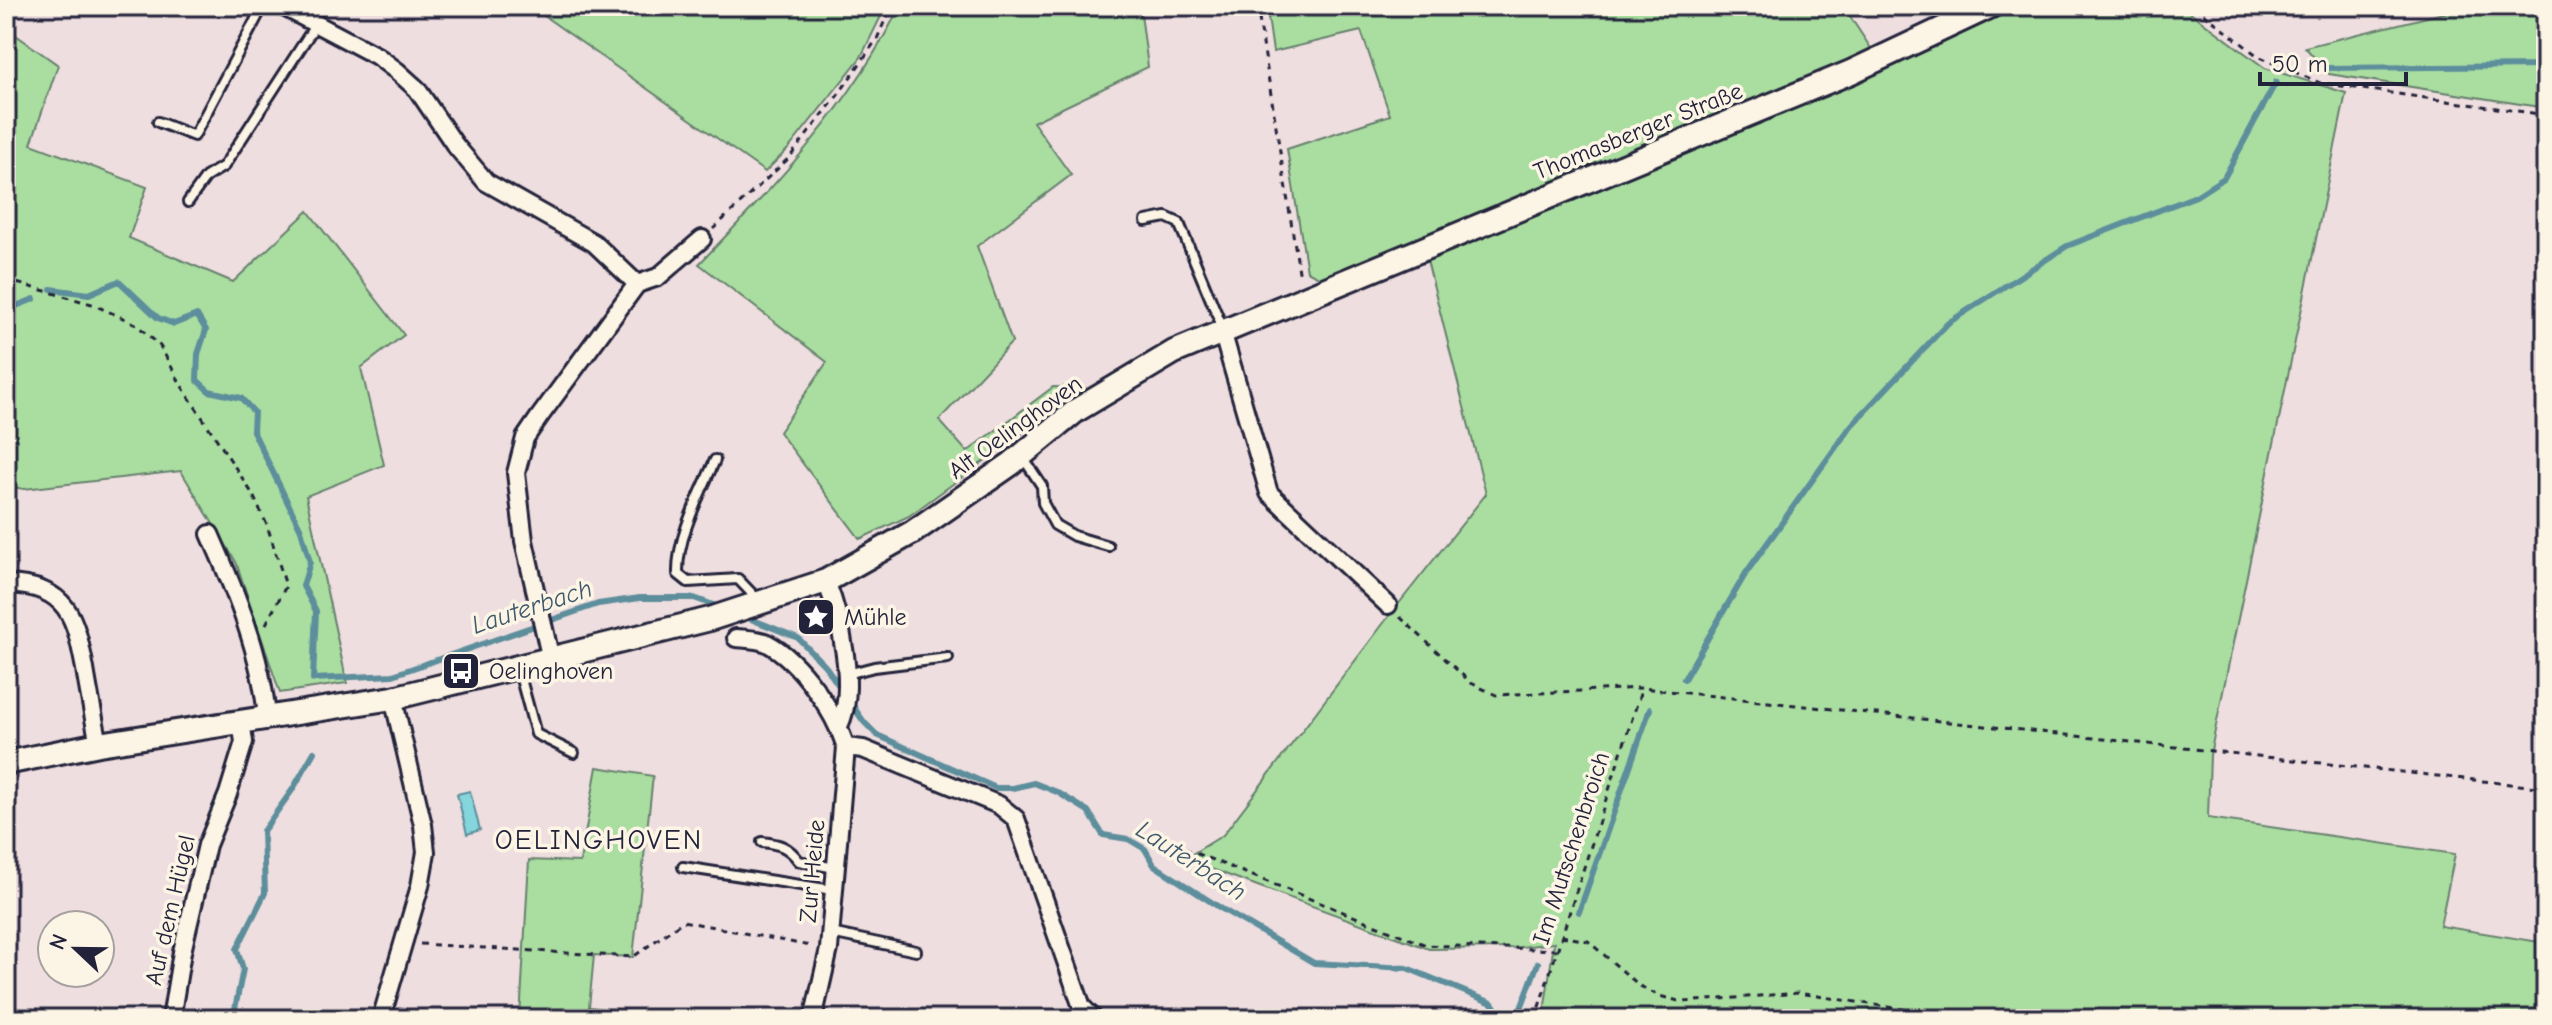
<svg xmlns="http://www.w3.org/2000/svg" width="2552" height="1025" font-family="'Comic Neue',sans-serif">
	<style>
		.green { fill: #aadea0; stroke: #66806e; stroke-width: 2 }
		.water { fill: #84d6dc; stroke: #5d8e9c; stroke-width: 2 }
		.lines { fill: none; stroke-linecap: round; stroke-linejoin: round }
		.stream { stroke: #5d8e9c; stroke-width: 6 }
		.service-casing { stroke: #22223b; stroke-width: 14 }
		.minor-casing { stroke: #22223b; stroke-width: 22 }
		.secondary-casing { stroke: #22223b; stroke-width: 28 }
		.path { stroke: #22223b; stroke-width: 3; stroke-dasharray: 6 6; stroke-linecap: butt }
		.service { stroke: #fcf5e5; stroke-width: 8 }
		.minor { stroke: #fcf5e5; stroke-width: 16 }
		.secondary { stroke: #fcf5e5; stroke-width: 22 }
		.labels { text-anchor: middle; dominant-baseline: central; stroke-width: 7; stroke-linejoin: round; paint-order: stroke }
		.street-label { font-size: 24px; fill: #22223b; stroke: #fcf5e5 }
		.poi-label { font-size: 24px; fill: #22223b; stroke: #fcf5e5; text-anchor: start }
		.water-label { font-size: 26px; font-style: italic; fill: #3f586b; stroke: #fcf5e5 }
		.quarter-label { font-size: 28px; letter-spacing: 2px; fill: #22223b; stroke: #fcf5e5 }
	</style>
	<rect width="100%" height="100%" fill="#efdedf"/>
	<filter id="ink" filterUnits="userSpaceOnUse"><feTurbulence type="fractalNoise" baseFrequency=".0125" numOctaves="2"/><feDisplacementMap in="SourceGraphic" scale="16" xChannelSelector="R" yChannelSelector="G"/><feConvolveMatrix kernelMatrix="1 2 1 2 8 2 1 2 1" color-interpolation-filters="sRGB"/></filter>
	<g filter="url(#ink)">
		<g class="green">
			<path d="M530,6H886L861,57L789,148L765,172Z"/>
			<path d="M900,6H1140L1148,67L1033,122L1071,175L977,246L1012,342L939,420L967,452L1053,387L1084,388L909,516L860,539L779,432L827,362L699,264C777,183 850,108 900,6Z"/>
			<path d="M1308,6H1843L1874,53L1323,279L1307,271L1287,149L1390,115L1361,31L1273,52L1268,17Z"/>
			<path d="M2021,6H2182L2265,68L2346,93L2210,755L2208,818L2455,854L2440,926L2546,943V1019H1543L1554,943L1512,948L1429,949L1184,859L1223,835L1389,616L1486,494L1427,260L1876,74Z"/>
			<path d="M2472,6H2546V108L2329,74L2305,47Z"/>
			<path d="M6,28L58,65L31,144L147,187L129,238L233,282L308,211L404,335L361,368L384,465L306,496L347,683L280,693L236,562L181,471L24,489L6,486Z"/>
			<path d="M597,767L653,776L633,957L594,955L589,1007L639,1013V1019H520L529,860L580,862Z"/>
		</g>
		<path class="water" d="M470,791L480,830L467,834L457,794Z"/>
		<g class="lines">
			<g class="stream">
				<path d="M2326,68L2546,66"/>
				<path d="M51,289L89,294L119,281L158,318L174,324L197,315L206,330L198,354L197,380L209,391L241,398L254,412L253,431L301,530L310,562L303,586L316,611L313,679L393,675L598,604L640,598H694L719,607"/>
				<path d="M6,310L34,299"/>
				<path d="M741,615L798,638L826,667L841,689"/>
				<path d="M1684,679L1746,573L1851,426L1948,323L2067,246L2196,196L2224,178L2276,82"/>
				<path d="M850,702L864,722L877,735L996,788H1013L1034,783L1057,792L1088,811L1103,835L1128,839L1145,849L1154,865L1222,909L1314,963L1407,968L1492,1003L1503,1019"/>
				<path d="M1579,912L1650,709"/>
				<path d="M233,1019L243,969L237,949L265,893L263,831L293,789L314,752"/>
				<path d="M1517,1019L1538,963"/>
			</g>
			<defs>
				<g id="service">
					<path d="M158,122L194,136L263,6"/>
					<path d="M188,202L206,177L224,166L316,24"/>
					<path d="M1146,221L1166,217L1179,223L1223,329"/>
					<path d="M1022,456L1042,486L1043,503L1055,525L1074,536L1108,546"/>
					<path d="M715,460C700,495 677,536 678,574L688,582L738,579L760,602"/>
					<path d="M518,668L536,734L574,753"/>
					<path d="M847,674L874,667L948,658"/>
					<path d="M762,842C779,844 788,846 799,861L835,868"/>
					<path d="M683,867L833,890"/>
					<path d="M831,933L916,951"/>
				</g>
				<g id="minor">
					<path d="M282,6L377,56L397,71L417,89L455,145L486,182L594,243L637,284L540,416L525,438L516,473L524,541L551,660"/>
					<path d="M637,284L658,277L702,239"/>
					<path d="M1222,331L1269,493L1388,605"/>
					<path d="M210,534C236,593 261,653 267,717"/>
					<path d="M826,581C841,619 857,689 839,726"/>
					<path d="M6,584C69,586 75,617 85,669C89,694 94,719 99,744"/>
					<path d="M736,638C746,639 758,639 767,643C801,661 834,711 846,747L829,949L813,1019"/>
					<path d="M846,747L863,749L999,805L1016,819L1082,1007L1094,1019"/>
					<path d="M171,1019L182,952L207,845L228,794L244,742L241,721"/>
					<path d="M381,1019L420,886L426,852L423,825L393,698"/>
				</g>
				<path id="secondary" d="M6,763L99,744L393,698L710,619L826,581L913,532L1011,464L1077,410L1174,352L1851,72L1991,6"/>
			</defs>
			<use href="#service" class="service-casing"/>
			<use href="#minor" class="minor-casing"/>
			<use href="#secondary" class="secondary-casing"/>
			<g class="path">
				<path d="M1257,6L1300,278"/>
				<path d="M2194,6L2258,56L2320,83L2546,115"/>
				<path d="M713,229L789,158L838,95L877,39L891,6"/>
				<path d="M6,284L13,282L92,304L136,324L160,346L183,388L252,493L267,525L286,586L265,626"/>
				<path d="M1400,617L1471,683L1496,695L1642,688L2546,788"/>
				<path d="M1185,849L1426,945L1558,950"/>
				<path d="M1561,936L1588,941L1640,986L1659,996L1683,1002L1798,993L1966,1019"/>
				<path d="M420,944L633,957L683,921L810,946"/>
				<path d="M1535,1019L1642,688"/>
			</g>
			<use href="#service" class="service"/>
			<use href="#minor" class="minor"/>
			<use href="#secondary" class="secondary"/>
		</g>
	</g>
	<defs>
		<symbol id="sight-square" viewBox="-11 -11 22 22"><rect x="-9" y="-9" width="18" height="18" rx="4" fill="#22223b" stroke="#fcf5e5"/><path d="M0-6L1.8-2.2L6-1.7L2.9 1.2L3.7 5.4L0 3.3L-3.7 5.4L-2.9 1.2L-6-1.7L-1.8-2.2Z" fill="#fff"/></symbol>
		<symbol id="bus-square" viewBox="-11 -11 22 22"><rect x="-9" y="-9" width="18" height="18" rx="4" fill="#22223b" stroke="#fcf5e5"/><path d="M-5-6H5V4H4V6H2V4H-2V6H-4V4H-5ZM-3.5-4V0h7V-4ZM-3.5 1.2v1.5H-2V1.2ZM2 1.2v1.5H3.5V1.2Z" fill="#fff"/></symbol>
	</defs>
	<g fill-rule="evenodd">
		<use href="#sight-square" x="794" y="595" width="44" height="44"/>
		<use href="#bus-square" x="439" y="649" width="44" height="44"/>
	</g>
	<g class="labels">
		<g class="street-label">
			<text transform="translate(1638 131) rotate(-22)">Thomasberger Straße</text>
			<text transform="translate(1015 427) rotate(-36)">Alt Oelinghoven</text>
			<text transform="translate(1571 848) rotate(-72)">Im Mutschenbroich</text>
			<text transform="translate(812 871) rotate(-85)">Zur Heide</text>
			<text transform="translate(170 910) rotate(-77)">Auf dem Hügel</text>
		</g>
		<g class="poi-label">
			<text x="844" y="617">Mühle</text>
			<text x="489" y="671">Oelinghoven</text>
		</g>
		<g class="water-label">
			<text transform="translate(532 607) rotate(-18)">Lauterbach</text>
			<text transform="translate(1191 861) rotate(33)">Lauterbach</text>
		</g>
		<g class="quarter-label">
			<text x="599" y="840">OELINGHOVEN</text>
		</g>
	</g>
	<rect width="2552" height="1025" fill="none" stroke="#fcf5e5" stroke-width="32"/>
	<rect x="16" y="16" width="2520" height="993" fill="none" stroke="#22223b" stroke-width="3" filter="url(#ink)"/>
	<g transform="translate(76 949) rotate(292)"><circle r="38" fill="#fcf5e5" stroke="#a5a1a1" stroke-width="2"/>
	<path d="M0-6L14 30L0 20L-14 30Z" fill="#22223b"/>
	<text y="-12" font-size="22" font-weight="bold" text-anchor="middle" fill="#22223b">N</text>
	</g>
	<path d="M2260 72v12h146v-12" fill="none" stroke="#22223b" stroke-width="4"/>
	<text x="2272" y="72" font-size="24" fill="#22223b" stroke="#fcf5e5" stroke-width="6" paint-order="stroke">50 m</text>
</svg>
